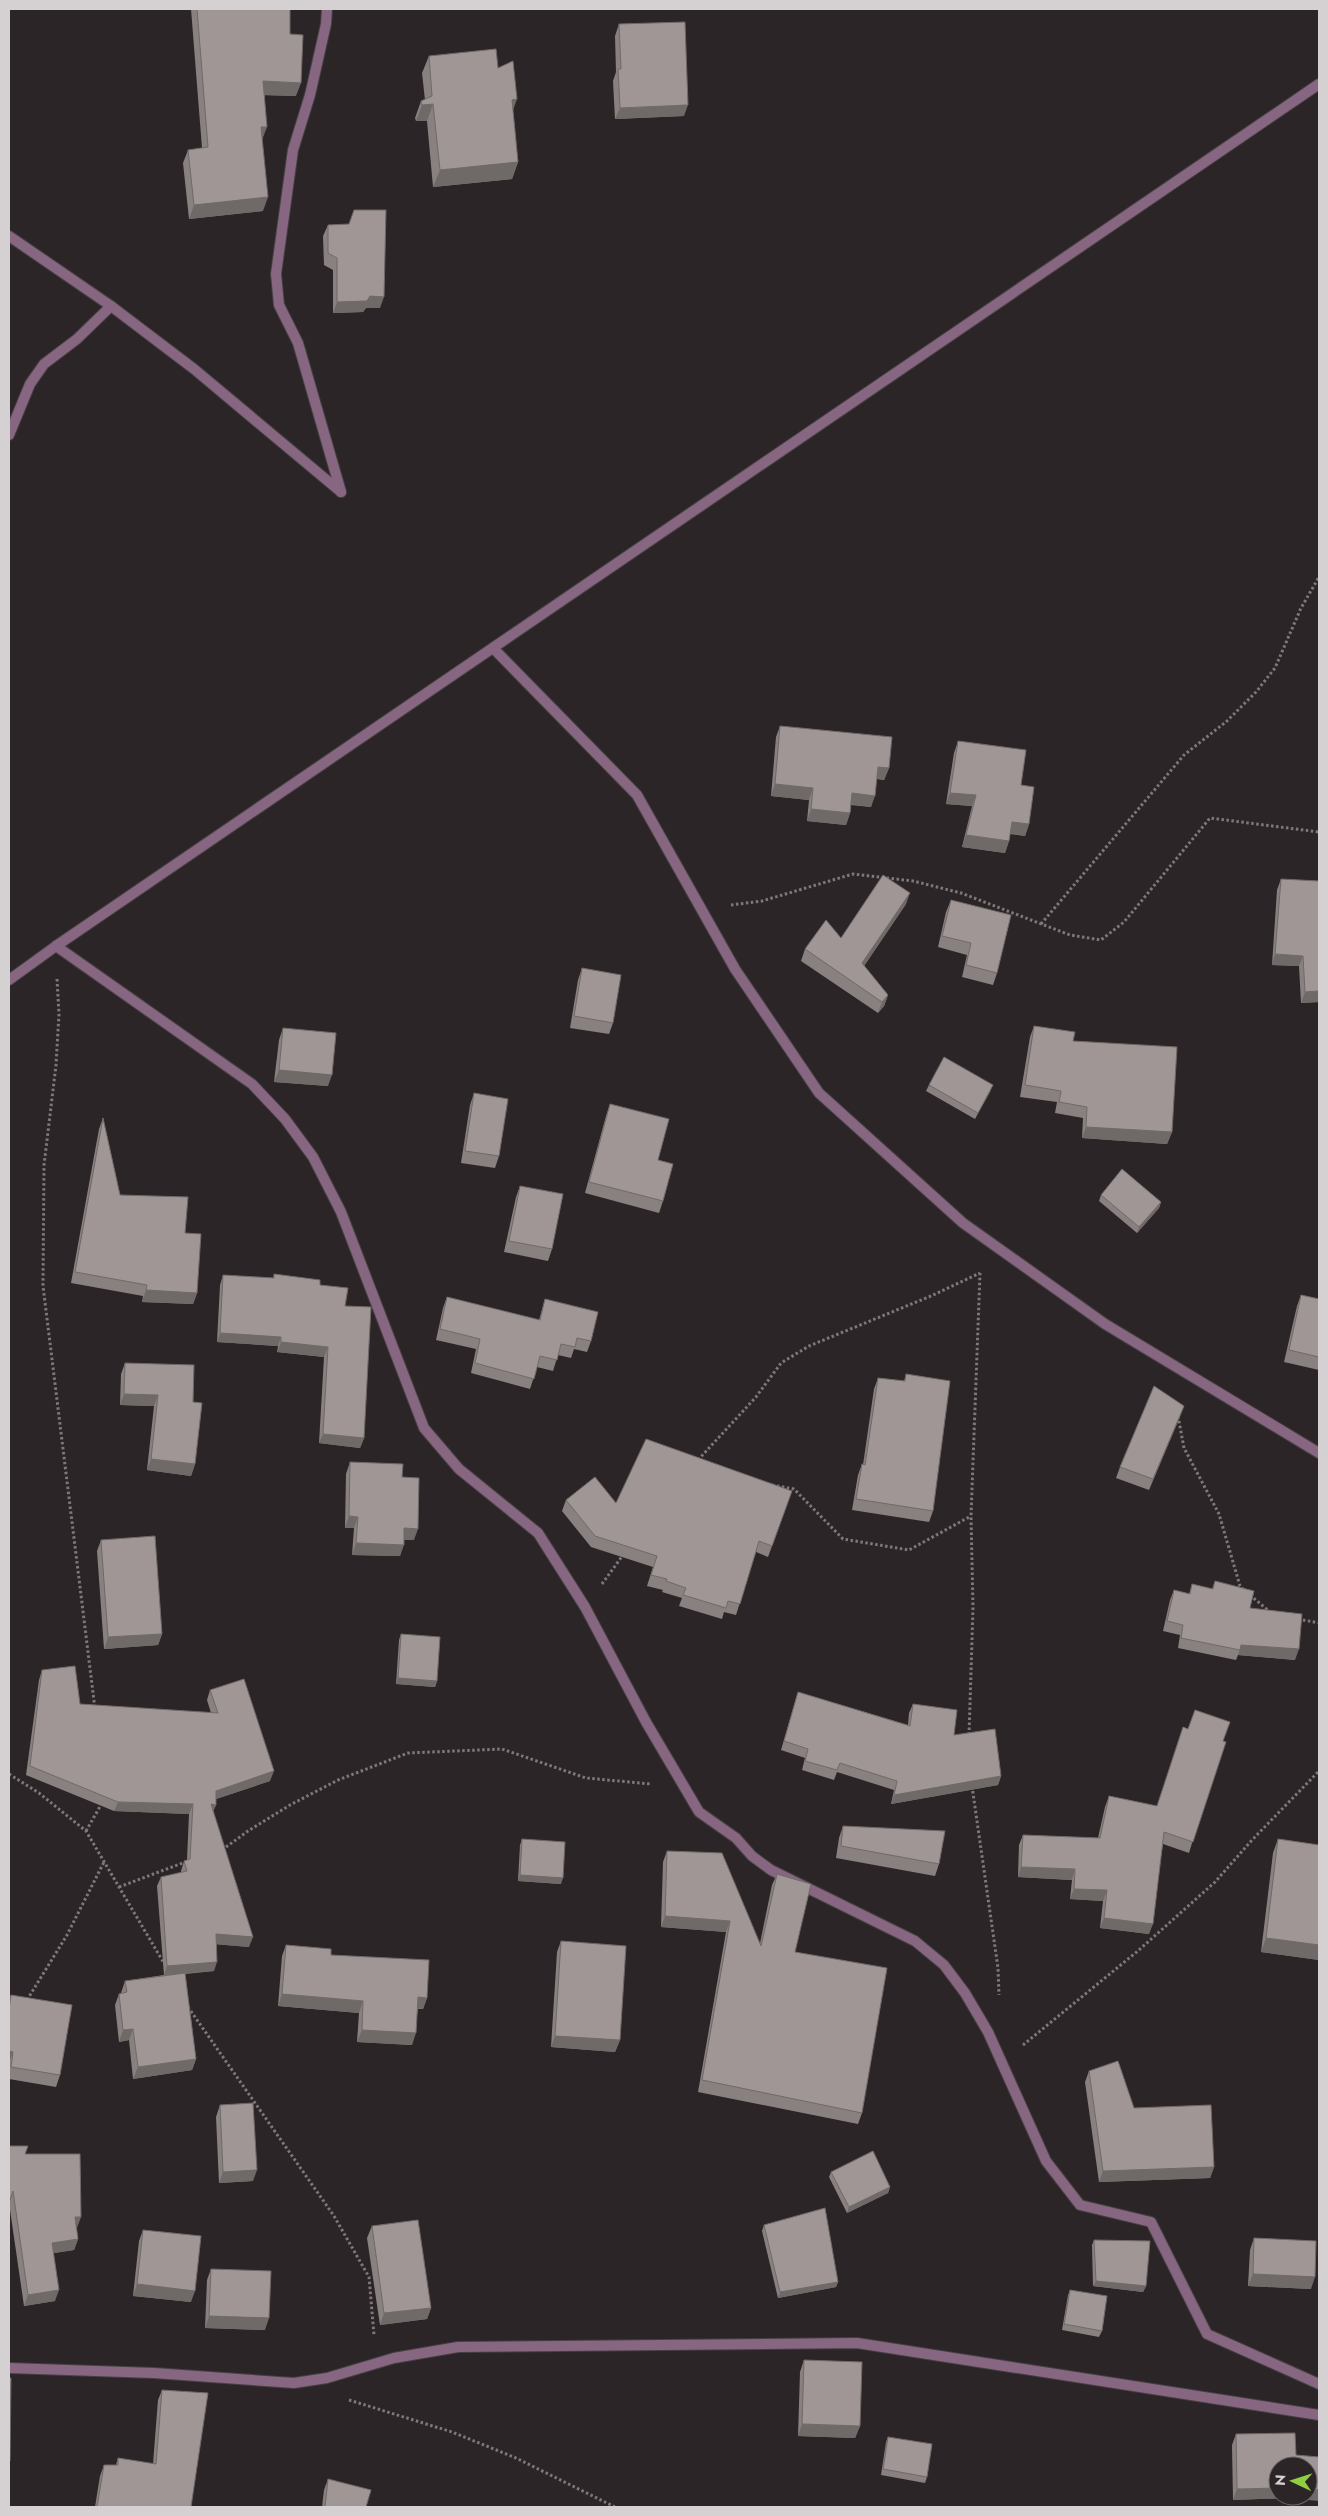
<svg xmlns="http://www.w3.org/2000/svg" width="1328" height="2516" font-family="Jost,sans-serif">
	<style>
		.lines { fill: none; stroke-linecap: round; stroke-linejoin: round }
		.street-casing { stroke: #474042; stroke-width: 12 }
		.path { stroke: #7e787a; stroke-width: 3; stroke-dasharray: 2.5 2.5; stroke-linecap: butt }
		.street { stroke: #866681; stroke-width: 10 }
		.wall { fill: #898180 }
		.shaded-wall { fill: #6f6968 }
		.building { fill: #9f9695; stroke: #6f6968 }
	</style>
	<rect width="100%" height="100%" fill="#2c2527"/>
	<g class="lines">
		<defs>
			<g id="street">
				<path d="M327,9L326,24L310,95L293,150L276,274L279,305L298,343L341,492"/>
				<path d="M9,236L111,306L194,369L341,492"/>
				<path d="M9,435L30,384L44,364L77,339L111,306"/>
				<path d="M493,648L637,795L735,969L819,1093L963,1223L1105,1324L1319,1453"/>
				<path d="M56,946L252,1084L285,1119L313,1157L341,1212L424,1428L459,1469L538,1533L585,1607L646,1722L699,1812L736,1838L752,1856L771,1870L915,1941L944,1965L965,1993L988,2032L1046,2161L1080,2205L1151,2222L1207,2334L1319,2384"/>
				<path d="M9,980L56,946L1319,84"/>
				<path d="M9,2368L154,2373L294,2383L327,2378L394,2358L458,2347L857,2343L1319,2415"/>
			</g>
		</defs>
		<use href="#street" class="street-casing"/>
		<g class="path">
			<path d="M731,905L762,901L853,874L913,881L961,893L1070,935L1101,940L1124,922L1210,818L1319,832"/>
			<path d="M1041,924L1184,755L1227,721L1256,692L1275,668L1301,608L1319,577"/>
			<path d="M57,979L59,1014L56,1065L44,1165L43,1286L95,1709"/>
			<path d="M1178,1416L1184,1448L1219,1514L1240,1586L1243,1589"/>
			<path d="M698,1460L756,1397L781,1363L809,1346L931,1296L980,1273"/>
			<path d="M772,1485L794,1489L843,1539L909,1550L971,1516"/>
			<path d="M602,1584L623,1555"/>
			<path d="M1250,1595L1270,1612"/>
			<path d="M1298,1619L1319,1623"/>
			<path d="M969,1735L973,1608L971,1516L980,1273"/>
			<path d="M9,1774L39,1793L86,1831L165,1965"/>
			<path d="M972,1786L998,1968L999,1995"/>
			<path d="M86,1831L102,1803"/>
			<path d="M222,1850L248,1831L290,1805L338,1780L408,1753L502,1749L586,1778L651,1784"/>
			<path d="M119,1887L188,1861"/>
			<path d="M27,2000L67,1935L104,1862"/>
			<path d="M188,2007L334,2216L369,2277L374,2335"/>
			<path d="M1023,2045L1139,1950L1215,1882L1252,1840L1319,1771"/>
			<path d="M349,2400L452,2432L516,2458L615,2507"/>
		</g>
		<use href="#street" class="street"/>
	</g>
	<g class="wall">
		<path d="M191,9H290V34L296,96L265,95L262,140L263,211L189,219L183,163L188,150L202,148Z"/>
		<path d="M619,24L684,116L615,119L613,81L616,72L615,36Z"/>
		<path d="M429,56L498,68L513,111L518,162L512,179L433,187L427,121H416L415,118L421,101L425,100L422,73Z"/>
		<path d="M328,225L380,308H366L363,312L333,313V270L324,265L323,236Z"/>
		<path d="M780,726L889,768L884,780L877,779L871,807L851,805L850,813L846,825L807,821L809,800L771,796L776,737Z"/>
		<path d="M958,741L1021,785L1029,824L1025,836L1010,834L1009,841L1005,853L962,847L972,806L946,804L954,753Z"/>
		<path d="M1281,879L1319,1002L1301,1003L1299,966L1272,965L1277,890Z"/>
		<path d="M951,900L997,973L993,985L962,977L967,955L938,947L946,912Z"/>
		<path d="M906,904L864,966L888,995L884,1006L878,1013L801,961L805,949L841,938Z"/>
		<path d="M582,968L613,1023L609,1034L570,1028L578,980Z"/>
		<path d="M1034,1026L1073,1041L1172,1132L1167,1144L1082,1138L1083,1118L1055,1113L1057,1102L1020,1097L1030,1037Z"/>
		<path d="M283,1028L328,1086L274,1082L279,1040Z"/>
		<path d="M929,1085L991,1090L975,1119L926,1091Z"/>
		<path d="M474,1093L499,1156L495,1168L461,1163L470,1105Z"/>
		<path d="M610,1104L658,1160L663,1201L659,1213L585,1193L606,1116Z"/>
		<path d="M103,1118L120,1195L197,1293L193,1304L142,1302L143,1296L71,1283L99,1129Z"/>
		<path d="M520,1186L552,1249L548,1261L504,1252L516,1197Z"/>
		<path d="M1101,1195L1161,1202L1159,1208L1137,1233L1099,1201Z"/>
		<path d="M274,1274L320,1285L345,1306L364,1438L360,1448L319,1443L324,1357L277,1352L278,1346L217,1342L220,1285L223,1275L273,1278Z"/>
		<path d="M1319,1291V1370L1284,1362L1297,1306L1301,1295L1318,1299Z"/>
		<path d="M447,1297L539,1320L545,1299L591,1341L587,1352L574,1349L571,1358L558,1355L553,1371L537,1367L530,1389L471,1373L476,1349L436,1340L443,1308Z"/>
		<path d="M125,1363L193,1402L195,1464L191,1476L147,1470L154,1406L120,1405L121,1374Z"/>
		<path d="M906,1374L933,1511L929,1522L852,1510L858,1475L862,1464L863,1465L874,1389L878,1378L904,1381Z"/>
		<path d="M1184,1406L1149,1490L1116,1478L1120,1467Z"/>
		<path d="M350,1462L402,1477L414,1540H404L400,1556L352,1555L354,1528H345L346,1474Z"/>
		<path d="M792,1491L768,1557L756,1552L736,1615L724,1612L722,1619L679,1606L682,1598L662,1592L663,1590L647,1586L653,1567L591,1547L562,1511L566,1500L616,1503Z"/>
		<path d="M101,1540L162,1634L158,1645L104,1649L97,1551Z"/>
		<path d="M1215,1581L1250,1608L1295,1660L1238,1655L1236,1660L1178,1648L1180,1635L1163,1631L1170,1600L1174,1590L1189,1594L1192,1584L1212,1589Z"/>
		<path d="M401,1634L437,1681L435,1687L396,1684L399,1640Z"/>
		<path d="M42,1670L80,1704L211,1713L207,1700L210,1690L270,1781L216,1799V1805L213,1811L249,1947L216,1944L214,1971L185,1974L196,2059L192,2070L133,2079L129,2040L119,2042L115,2005L119,1994L121,1993L125,1981L164,1975L157,1886L161,1877L181,1873V1871L184,1861L187,1860L189,1814L114,1811L26,1775L39,1680Z"/>
		<path d="M798,1692L908,1725L909,1713L913,1704L954,1735L1001,1776L998,1785L891,1804L894,1790L837,1772L834,1780L802,1770L805,1758L781,1750Z"/>
		<path d="M1223,1741L1189,1853L1163,1844L1149,1934L1100,1928L1103,1901L1070,1899L1072,1880L1018,1877L1019,1845L1023,1835L1098,1838L1105,1807L1109,1796L1157,1806Z"/>
		<path d="M843,1826L939,1864L935,1876L836,1858L839,1838Z"/>
		<path d="M522,1839L561,1884L518,1881L520,1845Z"/>
		<path d="M1278,1839L1319,1845V1960L1261,1952L1273,1853Z"/>
		<path d="M667,1851L760,1943L772,1885L777,1874L795,1952L862,2113L858,2124L698,2092L726,1932L661,1927L663,1862Z"/>
		<path d="M561,1941L620,2040L615,2052L551,2047L557,1952Z"/>
		<path d="M286,1945L331,1955L427,1998L423,2009H418L412,2045L357,2042L359,2013L278,2006L282,1956Z"/>
		<path d="M11,1995L60,2075L56,2087L9,2079V2002Z"/>
		<path d="M1089,2071L1134,2108L1214,2167L1210,2178L1099,2182L1085,2082Z"/>
		<path d="M220,2105L253,2181L219,2183L216,2117Z"/>
		<path d="M25,2154L76,2228L78,2239L74,2250L54,2253L55,2301L24,2306L9,2203Z"/>
		<path d="M831,2172L890,2187L888,2193L847,2213L829,2177Z"/>
		<path d="M764,2225L838,2282L836,2287L778,2298L762,2231Z"/>
		<path d="M372,2226L431,2308L427,2319L380,2325L367,2238Z"/>
		<path d="M143,2230L191,2302L133,2296L139,2241Z"/>
		<path d="M1254,2238L1311,2289L1248,2286L1250,2250Z"/>
		<path d="M1094,2240L1146,2286L1143,2292L1093,2286L1092,2245Z"/>
		<path d="M211,2269L265,2330L205,2328L207,2280Z"/>
		<path d="M1070,2290L1102,2331L1099,2337L1062,2330L1068,2295Z"/>
		<path d="M804,2360L860,2426L855,2438L798,2436L800,2372Z"/>
		<path d="M162,2390L191,2507H95L100,2476L104,2465H116L118,2458L153,2464L158,2400Z"/>
		<path d="M1236,2434L1287,2498L1233,2500L1232,2445Z"/>
		<path d="M888,2437L927,2477L925,2483L881,2475L886,2442Z"/>
		<path d="M328,2479L366,2507H322L324,2490Z"/>
	</g>
	<g class="shaded-wall">
		<path d="M263,81L301,83L296,96L259,95Z"/>
		<path d="M517,99L511,116L512,100Z"/>
		<path d="M433,104L427,121H416L422,105Z"/>
		<path d="M688,105L684,116L615,119L620,108Z"/>
		<path d="M261,127H267L262,140Z"/>
		<path d="M518,162L512,179L433,187L440,170Z"/>
		<path d="M268,197L263,211L189,219L194,205Z"/>
		<path d="M370,296L384,297L380,308H366L363,312L333,313L337,302Z"/>
		<path d="M878,767L889,768L884,780L874,778Z"/>
		<path d="M775,784L813,788L809,800L771,796Z"/>
		<path d="M852,793L875,796L871,807L848,804Z"/>
		<path d="M950,793L976,795L972,806L946,804Z"/>
		<path d="M811,809L850,813L846,825L807,821Z"/>
		<path d="M1012,822L1029,824L1025,836L1008,833Z"/>
		<path d="M966,835L1009,841L1005,853L962,847Z"/>
		<path d="M910,893L906,904L858,975L862,963Z"/>
		<path d="M1275,954L1303,956L1299,966L1272,965Z"/>
		<path d="M1319,991V1002L1301,1003L1305,992Z"/>
		<path d="M888,995L884,1006L878,1013L882,1002Z"/>
		<path d="M279,1070L332,1075L328,1086L274,1082Z"/>
		<path d="M1086,1127L1172,1132L1167,1144L1082,1138Z"/>
		<path d="M1161,1202L1159,1208L1137,1233L1139,1227Z"/>
		<path d="M146,1290L197,1293L193,1304L142,1302Z"/>
		<path d="M220,1333L281,1337L278,1346L217,1342Z"/>
		<path d="M281,1342L328,1347L324,1357L277,1352Z"/>
		<path d="M124,1394L158,1395L154,1406L120,1405Z"/>
		<path d="M1184,1406L1180,1417L1149,1490L1153,1479Z"/>
		<path d="M323,1434L364,1438L360,1448L319,1443Z"/>
		<path d="M151,1459L195,1464L191,1476L147,1470Z"/>
		<path d="M349,1516L358,1517L354,1528H345Z"/>
		<path d="M404,1528L418,1529L414,1540H400Z"/>
		<path d="M356,1543L404,1545L400,1556L352,1555Z"/>
		<path d="M162,1634L158,1645L104,1649L108,1637Z"/>
		<path d="M1241,1645L1299,1649L1295,1660L1238,1655Z"/>
		<path d="M398,1678L437,1681L435,1687L396,1684Z"/>
		<path d="M274,1771L270,1781L213,1800L216,1791Z"/>
		<path d="M1001,1776L998,1785L891,1804L894,1795Z"/>
		<path d="M118,1802L193,1804L189,1814L114,1811Z"/>
		<path d="M211,1804L216,1805L212,1814Z"/>
		<path d="M1021,1867L1075,1869L1072,1880L1018,1877Z"/>
		<path d="M520,1875L563,1878L561,1884L518,1881Z"/>
		<path d="M1074,1889L1107,1890L1103,1901L1070,1899Z"/>
		<path d="M665,1916L730,1921L726,1932L661,1927Z"/>
		<path d="M1104,1918L1153,1924L1149,1934L1100,1928Z"/>
		<path d="M216,1934L253,1937L249,1947L212,1944Z"/>
		<path d="M1266,1938L1319,1945V1960L1261,1952Z"/>
		<path d="M217,1962L214,1971L164,1975L167,1966Z"/>
		<path d="M282,1994L363,2001L359,2013L278,2006Z"/>
		<path d="M418,1997L427,1998L423,2009L414,2008Z"/>
		<path d="M133,2029L129,2040L119,2042L123,2030Z"/>
		<path d="M362,2030L416,2033L412,2045L357,2042Z"/>
		<path d="M555,2036L620,2040L615,2052L551,2047Z"/>
		<path d="M9,2051L13,2052L9,2063Z"/>
		<path d="M196,2059L192,2070L133,2079L138,2067Z"/>
		<path d="M1214,2167L1210,2178L1099,2182L1103,2171Z"/>
		<path d="M257,2170L253,2181L219,2183L223,2172Z"/>
		<path d="M890,2187L888,2193L847,2213L849,2207Z"/>
		<path d="M75,2217H81L77,2228Z"/>
		<path d="M78,2239L74,2250L48,2254L52,2243Z"/>
		<path d="M1253,2274L1315,2277L1311,2289L1248,2286Z"/>
		<path d="M1096,2281L1146,2286L1143,2292L1093,2286Z"/>
		<path d="M838,2282L836,2287L778,2298L780,2292Z"/>
		<path d="M137,2284L195,2291L191,2302L133,2296Z"/>
		<path d="M59,2290L55,2301L24,2306L28,2295Z"/>
		<path d="M431,2308L427,2319L380,2325L384,2313Z"/>
		<path d="M209,2316L269,2318L265,2330L205,2328Z"/>
		<path d="M802,2424L860,2426L855,2438L798,2436Z"/>
		<path d="M1278,2488V2496H1308V2489L1319,2490V2501L1287,2498L1233,2500L1237,2489Z"/>
	</g>
	<g class="building">
		<path d="M197,9H290V34L303,35L301,83L263,81L267,127H261L268,197L194,205L188,150L208,147Z"/>
		<path d="M685,22L688,105L620,108L618,69H621L619,24Z"/>
		<path d="M496,49L498,68L513,61L517,99L512,100L518,162L440,170L433,104L422,105L421,101L432,96L429,56Z"/>
		<path d="M354,210H386L384,297L370,296L367,301L337,302V258L328,253V225L349,224Z"/>
		<path d="M780,726L892,737L889,768L878,767L875,796L852,793L850,813L811,809L813,788L775,784Z"/>
		<path d="M958,741L1026,750L1021,785L1034,787L1029,824L1012,822L1009,841L966,835L976,795L950,793Z"/>
		<path d="M883,875L910,893L862,963L888,995L882,1002L805,949L826,920L841,938Z"/>
		<path d="M1281,879L1319,881V991L1305,992L1303,956L1275,954Z"/>
		<path d="M951,900L1011,915L997,973L966,965L971,943L942,936Z"/>
		<path d="M582,968L621,975L613,1023L574,1016Z"/>
		<path d="M1034,1026L1075,1032L1073,1041L1177,1047L1172,1132L1086,1127L1087,1107L1059,1102L1061,1091L1025,1085Z"/>
		<path d="M283,1028L336,1033L332,1075L279,1070Z"/>
		<path d="M944,1057L993,1085L978,1113L929,1085Z"/>
		<path d="M474,1093L508,1099L499,1156L465,1151Z"/>
		<path d="M610,1104L669,1119L658,1160L673,1164L663,1201L589,1182Z"/>
		<path d="M103,1118L120,1195L188,1197L185,1233L201,1234L197,1293L146,1290L147,1285L75,1272Z"/>
		<path d="M1122,1169L1161,1202L1139,1227L1101,1195Z"/>
		<path d="M520,1186L563,1194L552,1249L509,1241Z"/>
		<path d="M274,1274L320,1280V1285L348,1288L345,1306L371,1307L364,1438L323,1434L328,1347L281,1342V1337L220,1333L223,1275L274,1278Z"/>
		<path d="M1301,1295L1319,1299V1357L1289,1350Z"/>
		<path d="M447,1297L540,1320L545,1299L598,1312L591,1341L577,1338L575,1347L561,1344L557,1360L540,1356L534,1379L475,1363L480,1339L440,1329Z"/>
		<path d="M125,1363L194,1365L193,1402L202,1403L195,1464L151,1459L158,1395L124,1394Z"/>
		<path d="M906,1374L950,1381L933,1511L856,1499L862,1464L865,1465L878,1378L905,1381Z"/>
		<path d="M1154,1386L1184,1406L1153,1479L1120,1467Z"/>
		<path d="M646,1439L792,1491L772,1546L759,1541L740,1604L728,1601L726,1608L683,1595L686,1588L666,1581L667,1579L651,1575L657,1556L595,1536L566,1500L595,1477L616,1503Z"/>
		<path d="M350,1462L403,1464L402,1477L419,1478L418,1529L404,1528V1545L356,1543L358,1517L349,1516Z"/>
		<path d="M155,1536L162,1634L108,1637L101,1540Z"/>
		<path d="M1215,1581L1254,1591L1250,1608L1302,1614L1299,1649L1241,1645L1240,1650L1181,1638L1183,1625L1167,1621L1174,1590L1190,1594L1192,1584L1213,1589Z"/>
		<path d="M401,1634L440,1637L437,1681L398,1678Z"/>
		<path d="M75,1666L80,1704L218,1713L210,1690L244,1679L274,1771L216,1791V1805L211,1804L253,1937L216,1934L217,1962L167,1966L161,1877L187,1871L184,1861L190,1859L193,1804L118,1802L30,1766L42,1670Z"/>
		<path d="M798,1692L910,1726L913,1704L957,1710L954,1735L995,1729L1001,1776L894,1795L897,1781L840,1763L837,1770L805,1761L808,1749L784,1741Z"/>
		<path d="M1195,1710L1230,1722L1223,1741L1226,1742L1193,1842L1164,1832L1153,1924L1104,1918L1107,1890L1074,1889L1075,1869L1021,1867L1023,1835L1100,1838L1109,1796L1157,1806L1183,1727L1188,1729Z"/>
		<path d="M843,1826L945,1831L939,1864L841,1846Z"/>
		<path d="M522,1839L565,1842L563,1878L520,1875Z"/>
		<path d="M1278,1839L1319,1845V1945L1266,1938Z"/>
		<path d="M667,1851L722,1853L761,1946L777,1874L811,1884L795,1952L887,1968L862,2113L702,2080L730,1921L665,1916Z"/>
		<path d="M561,1941L626,1946L620,2040L555,2036Z"/>
		<path d="M286,1945L331,1949V1955L429,1960L427,1998L418,1997L416,2033L362,2030L363,2001L282,1994Z"/>
		<path d="M185,1973L196,2059L138,2067L133,2029L123,2030L119,1994L127,1992L125,1981Z"/>
		<path d="M11,1995L72,2005L60,2075L11,2067L13,2052L9,2051V2009Z"/>
		<path d="M1118,2061L1134,2108L1211,2105L1214,2167L1103,2171L1089,2071Z"/>
		<path d="M253,2103L257,2170L223,2172L220,2105Z"/>
		<path d="M9,2146H28L25,2154H80L81,2217H75L78,2239L52,2243L59,2290L28,2295L13,2191L9,2203Z"/>
		<path d="M873,2151L890,2187L849,2207L831,2172Z"/>
		<path d="M825,2208L838,2282L780,2292L764,2225Z"/>
		<path d="M418,2220L431,2308L384,2313L372,2226Z"/>
		<path d="M143,2230L201,2236L195,2291L137,2284Z"/>
		<path d="M1254,2238L1316,2241L1315,2277L1253,2274Z"/>
		<path d="M1094,2240L1150,2241L1146,2286L1096,2281Z"/>
		<path d="M211,2269L271,2271L269,2318L209,2316Z"/>
		<path d="M1070,2290L1107,2296L1102,2331L1064,2324Z"/>
		<path d="M804,2360L862,2362L860,2426L802,2424Z"/>
		<path d="M9,2378H11L10,2461H9Z"/>
		<path d="M162,2390L208,2393L191,2507H97L104,2465H118V2458L156,2464Z"/>
		<path d="M1295,2433L1296,2455L1319,2457V2490L1308,2489V2466H1278V2488L1237,2489L1236,2434Z"/>
		<path d="M888,2437L932,2444L927,2477L883,2469Z"/>
		<path d="M328,2479L371,2490L366,2507H325Z"/>
	</g>
	<rect width="1328" height="2516" fill="none" stroke="#d5d0d1" stroke-width="20"/>
	<g transform="translate(1293 2481) rotate(274)"><circle r="24" fill="#2c2527" stroke="#70696b"/>
	<path d="M0-4L9 19L0 12L-9 19Z" fill="#91cd40"/>
	<text y="-8" font-size="14" font-weight="bold" text-anchor="middle" fill="#d5d0d1">N</text>
	</g>
</svg>
